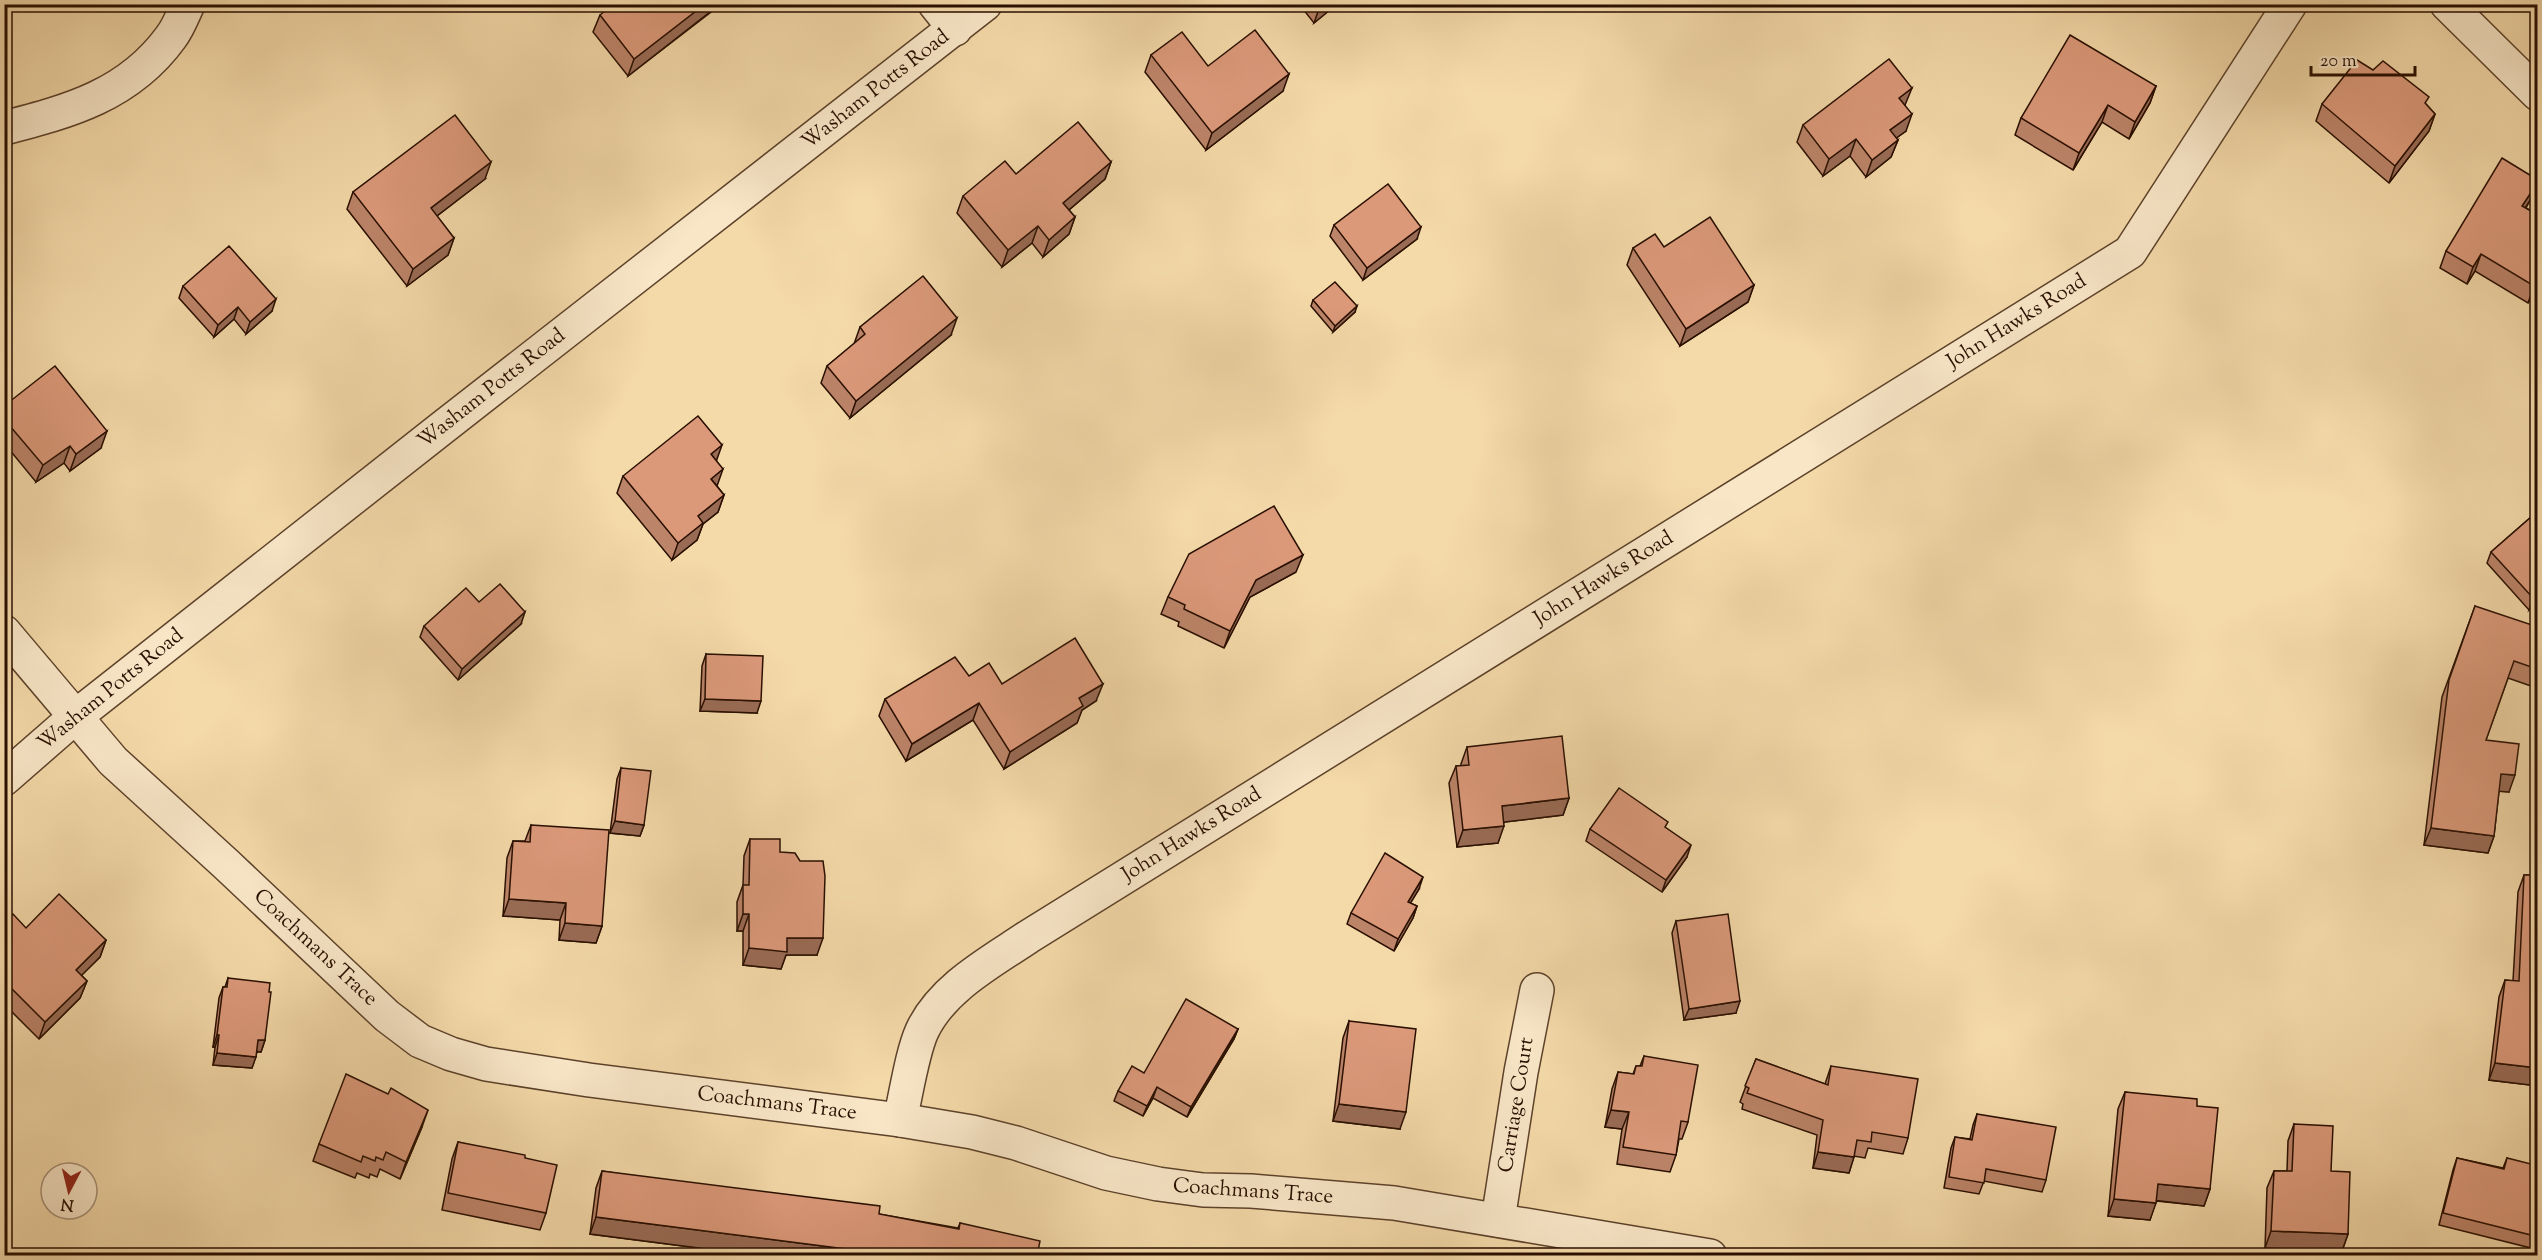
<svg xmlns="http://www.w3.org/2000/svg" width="2542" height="1260" font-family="'Sorts Mill Goudy',serif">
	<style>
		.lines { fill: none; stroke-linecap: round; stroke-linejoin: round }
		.minor-casing { stroke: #5c422a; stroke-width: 36 }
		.minor { stroke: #f8e6c7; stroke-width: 33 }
		.wall { fill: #bc8469; stroke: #290f00; stroke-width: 1.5 }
		.shaded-wall { fill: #996b55; stroke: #290f00; stroke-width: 1.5 }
		.building { fill: #db997a; stroke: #290f00; stroke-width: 1.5 }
		.labels { text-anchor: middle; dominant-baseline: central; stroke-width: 6; stroke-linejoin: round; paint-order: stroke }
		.street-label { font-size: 21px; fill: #290f00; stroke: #f8e6c7 }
	</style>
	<rect width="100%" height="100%" fill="#f4d9a9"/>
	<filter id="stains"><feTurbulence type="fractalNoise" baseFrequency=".00333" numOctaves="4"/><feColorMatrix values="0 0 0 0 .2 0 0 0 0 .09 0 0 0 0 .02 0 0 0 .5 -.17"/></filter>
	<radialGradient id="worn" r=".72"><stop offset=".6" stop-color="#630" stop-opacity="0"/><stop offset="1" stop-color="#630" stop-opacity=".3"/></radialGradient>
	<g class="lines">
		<defs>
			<g id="minor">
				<path d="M935,4L955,29"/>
				<path d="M2447,4L2538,94"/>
				<path d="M4,128C70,111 129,95 171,37C178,28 183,15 188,4"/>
				<path d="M4,632L113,761L226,864L387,1016L420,1041L451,1054L486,1064L589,1080L900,1120L972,1132L1016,1143L1106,1173L1158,1184L1203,1190L1251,1191L1394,1203L1710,1256"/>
				<path d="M4,779L75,717L442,428L985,4"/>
				<path d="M900,1120C906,1095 912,1053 922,1031C942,988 991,962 1028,937L2130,252L2290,4"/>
				<path d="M1498,1220L1521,1072L1537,990"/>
			</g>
		</defs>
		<use href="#minor" class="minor-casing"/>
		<use href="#minor" class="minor"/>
	</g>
	<g class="wall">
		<path d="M1299,4H1337L1314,23Z"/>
		<path d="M719,6L628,76L593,32L600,15Z"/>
		<path d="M1151,55L1208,66L1283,91L1206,150L1145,72Z"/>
		<path d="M2156,86L2150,103L2129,139L2102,122L2073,170L2015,135L2021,118Z"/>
		<path d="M2322,104H2426L2435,114L2429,131L2389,183L2316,121Z"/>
		<path d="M1905,105L1906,131L1896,138L1898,140L1891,157L1866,177L1850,156L1823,176L1797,142L1803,125Z"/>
		<path d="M1111,162L1105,179L1069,210L1075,217L1069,234L1043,257L1032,243L1002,267L957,213L963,196L1016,174Z"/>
		<path d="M485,179L437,216L454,238L448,255L407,286L347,209L353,192Z"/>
		<path d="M2538,180V183L2532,197L2526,208L2538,215V287L2528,303L2475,271L2467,284L2440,268L2446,251Z"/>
		<path d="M1334,225L1417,239L1363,280L1330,236Z"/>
		<path d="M1664,247L1754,285L1748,302L1680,346L1627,265L1633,248Z"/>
		<path d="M183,286L272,311L246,334L234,319L214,337L179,298Z"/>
		<path d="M1313,300L1355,312L1333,332L1311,306Z"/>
		<path d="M860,327L951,335L850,418L821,383L827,366L854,344Z"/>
		<path d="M4,406L101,448L70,471L64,463L36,482L4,443Z"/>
		<path d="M716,460L717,486L724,495L718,512L703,524L697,540L672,560L617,493L623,476Z"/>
		<path d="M2538,511V602L2529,610L2487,563L2491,552Z"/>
		<path d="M1296,572L1250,597L1224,648L1178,626L1179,622L1161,614L1168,597Z"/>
		<path d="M2475,606L2538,669L2531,686L2508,678L2486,740L2509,792L2499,791L2494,836L2488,853L2424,845L2442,697Z"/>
		<path d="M521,624L458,680L420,637L424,626Z"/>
		<path d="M706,654L757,713L700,711L702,666Z"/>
		<path d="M969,676L1002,684L1096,701L1082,710L1077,723L1004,769L973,720L906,761L879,716L885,699Z"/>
		<path d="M1467,747L1569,798L1563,815L1504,822L1498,843L1457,847L1449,783L1456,766H1461V764Z"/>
		<path d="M621,768L644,825L640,836L610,833L617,779Z"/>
		<path d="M531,825L602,926L596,943L559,940L560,920L503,916L507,858L513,841H525Z"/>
		<path d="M1666,828L1687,857L1662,892L1586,841L1590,829Z"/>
		<path d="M750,839L780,852L817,955H786L781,969L743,965V931H737V902L743,885L744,856Z"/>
		<path d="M2524,875H2538V1086L2489,1080L2499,997L2505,980L2513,981L2518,892Z"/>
		<path d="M1419,889L1410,903L1417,906L1413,918L1394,951L1347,924L1351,913Z"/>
		<path d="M1676,921L1736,1013L1684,1020L1672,933Z"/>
		<path d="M4,922L26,928L106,940L100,957L81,975L87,981L80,998L39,1039L4,1004Z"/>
		<path d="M228,978L265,1040L261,1052H257L252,1068L213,1065L215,1047H213L219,998L223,987H225Z"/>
		<path d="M1349,1021L1400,1129L1333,1121L1343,1038Z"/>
		<path d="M1238,1029L1234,1039L1187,1117L1153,1098L1143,1116L1114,1101L1118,1091L1144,1073Z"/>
		<path d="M1644,1056L1688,1122L1682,1139H1679L1676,1155L1670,1172L1617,1164L1622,1129L1605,1127L1612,1089L1618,1072L1633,1074L1636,1066H1640Z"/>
		<path d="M1756,1059L1825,1084L1831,1066L1908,1138L1903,1154L1868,1148L1865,1158L1854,1156L1849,1173L1813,1168L1817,1135L1742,1109L1743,1104L1740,1102Z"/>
		<path d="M2125,1092L2197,1106L2210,1189L2204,1206L2156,1201L2150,1220L2108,1216L2118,1109Z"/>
		<path d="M1977,1114L2046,1180L2042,1192L1984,1181L1979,1194L1944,1188L1951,1148L1955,1137L1970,1139L1973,1125Z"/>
		<path d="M2294,1124L2331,1171L2348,1234L2342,1251L2265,1248L2267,1188L2274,1171H2287L2288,1141Z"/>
		<path d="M422,1127L400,1179L380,1169L377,1177L370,1174L369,1178L357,1173L355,1178L313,1161L319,1144Z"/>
		<path d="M458,1142L525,1158L546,1213L540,1230L442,1210L452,1159Z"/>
		<path d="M2457,1158L2503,1168L2507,1158L2533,1173L2535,1236L2531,1248L2439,1225L2453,1170Z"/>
		<path d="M602,1171L879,1214L958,1228L960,1223L1037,1256H761L590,1234L596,1188Z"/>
	</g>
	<g class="shaded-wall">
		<path d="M705,4H720L628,76L634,59Z"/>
		<path d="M1322,4H1337L1314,23L1320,6Z"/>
		<path d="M1289,74L1283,91L1206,150L1212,133Z"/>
		<path d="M2156,86L2150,103L2129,139L2135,122Z"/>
		<path d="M1912,88L1905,105L1893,114L1899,98Z"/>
		<path d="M2108,105L2102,122L2073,170L2079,153Z"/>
		<path d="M1912,114L1906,131L1884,147L1890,130Z"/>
		<path d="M2435,114L2429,131L2389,183L2395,166Z"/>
		<path d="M1856,139L1850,156L1823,176L1829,159Z"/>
		<path d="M1898,140L1891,157L1866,177L1872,160Z"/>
		<path d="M491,162L485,179L425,225L431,208Z"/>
		<path d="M1111,162L1105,179L1057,220L1063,203Z"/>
		<path d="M2538,182L2532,197L2516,223L2522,206Z"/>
		<path d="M1075,217L1069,234L1043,257L1049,240Z"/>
		<path d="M1038,226L1032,243L1002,267L1008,250Z"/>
		<path d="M1421,227L1417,239L1363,280L1367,268Z"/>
		<path d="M454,238L448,255L407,286L413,269Z"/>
		<path d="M2481,254L2475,271L2467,284L2473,267Z"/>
		<path d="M2538,280V287L2528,303L2534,286Z"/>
		<path d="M1754,285L1748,302L1680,346L1686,329Z"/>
		<path d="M276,299L272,311L246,334L250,322Z"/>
		<path d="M1357,306L1355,312L1333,332L1335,326Z"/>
		<path d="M238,307L234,319L214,337L218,325Z"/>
		<path d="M957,318L951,335L850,418L856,401Z"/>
		<path d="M107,431L101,448L70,471L76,454Z"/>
		<path d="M722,445L716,462L711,454Z"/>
		<path d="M70,446L64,463L36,482L43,465Z"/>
		<path d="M723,469L717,486L711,479Z"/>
		<path d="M724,495L718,512L703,524L697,540L672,560L678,543L698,516Z"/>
		<path d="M1303,555L1296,572L1250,597L1224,648L1230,631L1256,580Z"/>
		<path d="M2538,594V602L2529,610L2533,598Z"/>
		<path d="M525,612L521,624L458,680L462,669Z"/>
		<path d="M1103,684L1096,701L1082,710L1077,723L1004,769L1010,752L1079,698Z"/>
		<path d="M705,699L761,701L757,713L700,711Z"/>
		<path d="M979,703L973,720L906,761L912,744Z"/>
		<path d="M2501,774L2515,775L2509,792L2495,791Z"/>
		<path d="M1569,798L1563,815L1496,823L1502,806Z"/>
		<path d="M615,821L644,825L640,836L610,833Z"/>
		<path d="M1504,826L1498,843L1457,847L1463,830Z"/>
		<path d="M2431,828L2494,836L2488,853L2424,845Z"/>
		<path d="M1691,845L1687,857L1662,892L1666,880Z"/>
		<path d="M1423,877L1419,889L1404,914L1408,902Z"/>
		<path d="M509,899L566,903L560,920L503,916Z"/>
		<path d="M1417,906L1413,918L1394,951L1398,939Z"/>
		<path d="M743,914H749L743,931H737Z"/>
		<path d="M565,923L602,926L596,943L559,940Z"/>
		<path d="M787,938H823L817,955H786L781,969L743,965L749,948Z"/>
		<path d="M106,940L100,957L70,987L76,970Z"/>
		<path d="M87,981L80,998L39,1039L45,1022Z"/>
		<path d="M1740,1001L1736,1013L1684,1020L1689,1009Z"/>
		<path d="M1238,1029L1234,1039L1187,1117L1191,1107Z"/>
		<path d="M217,1035H219L215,1047H213Z"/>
		<path d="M258,1040H265L261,1052L254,1051Z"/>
		<path d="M217,1053L256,1057L252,1068L213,1065Z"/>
		<path d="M2495,1063L2538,1068V1086L2489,1080Z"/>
		<path d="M1157,1087L1153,1098L1143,1116L1147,1106Z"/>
		<path d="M1339,1104L1406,1112L1400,1129L1333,1121Z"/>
		<path d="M428,1110L422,1127L400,1179L406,1162Z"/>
		<path d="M1611,1110L1629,1112L1622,1129L1605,1127Z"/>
		<path d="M1818,1152L1854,1157L1849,1173L1813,1168Z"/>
		<path d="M2158,1184L2210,1189L2204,1206L2152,1200Z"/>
		<path d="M2114,1199L2156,1203L2150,1220L2108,1216Z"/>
		<path d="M596,1217L901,1256H761L590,1234Z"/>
		<path d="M2271,1231L2348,1234L2342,1251L2265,1248Z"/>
	</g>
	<g class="building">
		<path d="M613,4H705L634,59L600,15Z"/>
		<path d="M1255,30L1289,74L1212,133L1151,55L1182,32L1208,66Z"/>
		<path d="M2070,35L2156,86L2135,122L2108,105L2079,153L2021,118Z"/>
		<path d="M1889,59L1912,88L1899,98L1912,114L1890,130L1898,140L1872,160L1856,139L1829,159L1803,125Z"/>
		<path d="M2357,60L2373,70L2383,61L2429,97L2425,103L2435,114L2395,166L2322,104Z"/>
		<path d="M455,115L491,162L431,208L454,238L413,269L353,192Z"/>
		<path d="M1078,122L1111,162L1063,203L1075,217L1049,240L1038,226L1008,250L963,196L1005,161L1016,174Z"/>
		<path d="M2502,158L2538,180V182L2522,206L2538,215V280L2534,286L2481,254L2473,267L2446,251Z"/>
		<path d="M1388,184L1421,227L1367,268L1334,225Z"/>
		<path d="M1710,217L1754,285L1686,329L1633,248L1655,234L1664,247Z"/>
		<path d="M229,246L276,299L250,322L238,307L218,325L183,286Z"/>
		<path d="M923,276L957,318L856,401L827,366L865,334L860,327Z"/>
		<path d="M1335,282L1357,306L1335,326L1313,300Z"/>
		<path d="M55,366L107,431L76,454L70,446L43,465L4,419V406Z"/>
		<path d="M698,416L722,445L711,454L723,469L711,479L724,495L698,516L703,523L678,543L623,476Z"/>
		<path d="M1274,506L1303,555L1256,580L1230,631L1184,609L1185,605L1168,597L1189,554Z"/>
		<path d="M2538,511V594L2533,598L2491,552Z"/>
		<path d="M500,584L525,612L462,669L424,626L466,588L479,602Z"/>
		<path d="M2475,606L2538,627L2537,669L2514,661L2486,740L2519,744L2515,775L2501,774L2494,836L2431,828L2449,680Z"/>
		<path d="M1075,638L1103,684L1079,698L1083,706L1010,752L979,703L912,744L885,699L955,657L969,676L989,663L1002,684Z"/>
		<path d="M706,654L763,656L761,701L705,699Z"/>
		<path d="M1562,736L1569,798L1502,806L1504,826L1463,830L1456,766L1469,765L1467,747Z"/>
		<path d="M621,768L651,771L644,825L615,821Z"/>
		<path d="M1619,788L1668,822L1665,827L1691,845L1666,880L1590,829Z"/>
		<path d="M531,825L609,830L602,926L565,923L566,903L509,899L513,841L530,842Z"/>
		<path d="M750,839H780V852L795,853L800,861H823L825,876L823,938H787V952L749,948V914H743V885H749Z"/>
		<path d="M1385,853L1423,877L1408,902L1417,906L1398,939L1351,913Z"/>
		<path d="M2524,875H2538V1068L2495,1063L2505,980L2519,981Z"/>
		<path d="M59,894L106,940L76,970L87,981L45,1022L4,981V973L10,967L4,962V922L13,914L26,928Z"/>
		<path d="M1728,914L1740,1001L1689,1009L1676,921Z"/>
		<path d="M228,978L270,983L269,992H271L265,1040H258L256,1057L217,1053L219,1035H217L223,987H227Z"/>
		<path d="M1186,999L1238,1029L1191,1107L1157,1087L1147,1106L1118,1091L1132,1066L1144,1073Z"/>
		<path d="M1349,1021L1416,1029L1406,1112L1339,1104Z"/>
		<path d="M1644,1056L1698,1065L1688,1122L1681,1121L1676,1155L1623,1147L1629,1112L1611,1110L1618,1072L1634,1074L1636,1066H1642Z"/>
		<path d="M1756,1059L1828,1085L1831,1066L1918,1079L1908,1138L1872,1132L1871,1142L1857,1140L1854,1157L1818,1152L1823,1120L1747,1093L1749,1088L1745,1086Z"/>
		<path d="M346,1074L388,1094L391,1088L428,1110L406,1162L386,1152L383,1160L376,1157L375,1161L363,1156L361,1162L319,1144Z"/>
		<path d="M2125,1092L2197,1099V1106L2218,1108L2210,1189L2158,1184L2156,1203L2114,1199Z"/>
		<path d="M1977,1114L2056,1127L2046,1180L1986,1169L1984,1183L1949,1177L1955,1137L1972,1140Z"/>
		<path d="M2294,1124L2333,1126L2331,1171L2350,1172L2348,1234L2271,1231L2274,1171H2292Z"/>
		<path d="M458,1142L525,1155V1158L557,1165L546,1213L448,1193Z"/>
		<path d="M2457,1158L2504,1169L2507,1158L2535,1165L2533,1173L2538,1175V1228L2535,1236L2443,1213Z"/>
		<path d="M602,1171L880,1206L879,1214L959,1229L960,1223L1040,1241L1037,1256H901L596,1217Z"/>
	</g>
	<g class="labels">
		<g class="street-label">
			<text transform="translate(876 90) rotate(-38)">Washam Potts Road</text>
			<text transform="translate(2017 322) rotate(-32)">John Hawks Road</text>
			<text transform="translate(492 389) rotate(-38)">Washam Potts Road</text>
			<text transform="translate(1604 579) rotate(-32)">John Hawks Road</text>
			<text transform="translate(111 690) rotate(-39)">Washam Potts Road</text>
			<text transform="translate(1192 835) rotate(-32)">John Hawks Road</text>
			<text transform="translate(315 948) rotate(43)">Coachmans Trace</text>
			<text transform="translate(777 1104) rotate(7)">Coachmans Trace</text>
			<text transform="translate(1517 1105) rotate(-81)">Carriage Court</text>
			<text transform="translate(1253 1192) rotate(4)">Coachmans Trace</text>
		</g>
	</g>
	<rect width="2542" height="1260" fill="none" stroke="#f4d9a9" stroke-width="24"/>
	<rect x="6" y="6" width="2530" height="1248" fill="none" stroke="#290f00" stroke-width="3"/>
	<rect x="12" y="12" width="2518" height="1236" fill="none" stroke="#290f00" stroke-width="1.5"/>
	<g transform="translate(69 1191) rotate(187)"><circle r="28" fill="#f8e6c7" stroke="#a59077" stroke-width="1.5"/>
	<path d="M0-4.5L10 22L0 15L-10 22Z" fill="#8f2418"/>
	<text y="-9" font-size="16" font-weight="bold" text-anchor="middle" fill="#290f00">N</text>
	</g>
	<path d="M2311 66v9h104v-9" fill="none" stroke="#290f00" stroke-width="3"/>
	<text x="2320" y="66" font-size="18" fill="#290f00" stroke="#f8e6c7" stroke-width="4.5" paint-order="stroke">20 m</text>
	<rect width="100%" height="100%" filter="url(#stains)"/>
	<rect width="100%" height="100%" fill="url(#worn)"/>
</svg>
